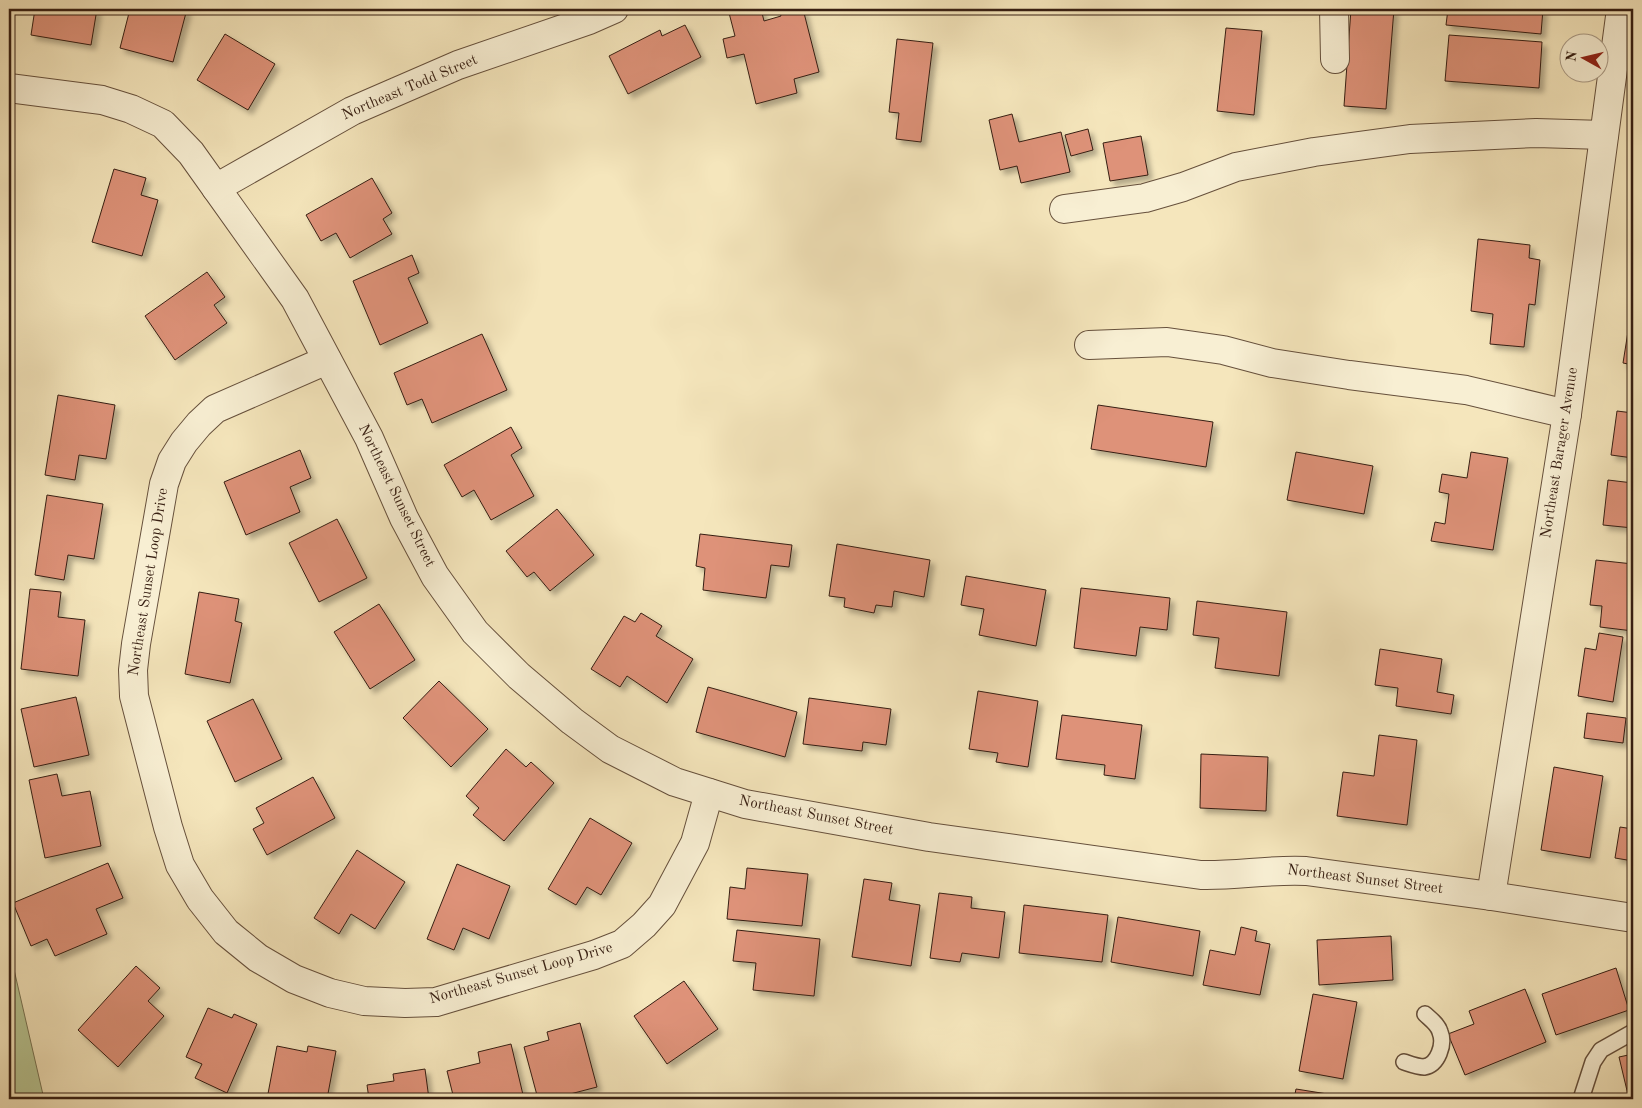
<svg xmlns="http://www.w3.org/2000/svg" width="1642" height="1108" font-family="'Old Standard TT',serif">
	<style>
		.green { fill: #b8c693; stroke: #777252 }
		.building { fill: #de9279; stroke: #361e12; filter: url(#shadow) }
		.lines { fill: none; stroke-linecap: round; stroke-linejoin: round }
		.lane-casing { stroke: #66503c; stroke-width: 18 }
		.street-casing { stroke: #66503c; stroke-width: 30 }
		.lane { stroke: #f8efd3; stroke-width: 15 }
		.street { stroke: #f8efd3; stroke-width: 28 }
		.labels { text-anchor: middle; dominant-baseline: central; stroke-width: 4.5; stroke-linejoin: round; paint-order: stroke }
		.street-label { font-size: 15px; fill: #361e12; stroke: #f8efd3 }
	</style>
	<defs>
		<filter id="shadow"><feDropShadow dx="4.5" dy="4.5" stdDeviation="2.5" flood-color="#0004"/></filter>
	</defs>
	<rect width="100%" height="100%" fill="#f5e6bc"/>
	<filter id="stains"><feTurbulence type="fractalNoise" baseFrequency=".004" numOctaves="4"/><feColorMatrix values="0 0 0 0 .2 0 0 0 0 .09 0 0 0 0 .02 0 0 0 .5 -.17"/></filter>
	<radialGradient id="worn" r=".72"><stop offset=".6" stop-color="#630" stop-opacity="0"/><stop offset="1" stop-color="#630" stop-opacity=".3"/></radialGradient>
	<path class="green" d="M9,948L44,1099H9Z"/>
	<g class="building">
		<path d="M35,9H97L91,45L31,35Z"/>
		<path d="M130,9H187L173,62L120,48Z"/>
		<path d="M728,9H761L764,21L781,16L779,9H803L819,72L794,79L797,93L756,104L744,54L727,58L723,39L735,36Z"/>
		<path d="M1351,9H1394L1386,109L1344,106Z"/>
		<path d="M1448,9H1543L1541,34L1446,25Z"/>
		<path d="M685,25L701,57L628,94L609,56L660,30L662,36Z"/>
		<path d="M1226,28L1262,31L1254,115L1217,111Z"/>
		<path d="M225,34L275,64L248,110L197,80Z"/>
		<path d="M1449,35L1542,42L1539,88L1445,81Z"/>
		<path d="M897,39L933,43L921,142L896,139L899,113L889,112Z"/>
		<path d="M1012,114L1019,142L1061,132L1070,172L1021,183L1017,166L1000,170L989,120Z"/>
		<path d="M1088,129L1093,150L1071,156L1065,135Z"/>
		<path d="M1141,136L1148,175L1110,181L1103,143Z"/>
		<path d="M114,169L146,178L141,195L158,200L142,256L92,242Z"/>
		<path d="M372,178L392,213L383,219L392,234L350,258L336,233L321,241L306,215Z"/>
		<path d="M1478,239L1530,245L1529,258L1540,260L1535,305L1529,304L1524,347L1490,344L1493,314L1471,311Z"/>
		<path d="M412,255L419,273L408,278L428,323L380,345L353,281Z"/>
		<path d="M207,272L225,297L214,305L227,323L175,360L145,316Z"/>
		<path d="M1630,319L1633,320V365L1623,363Z"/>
		<path d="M482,334L507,390L432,423L422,399L407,405L394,373Z"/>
		<path d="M58,395L115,405L106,459L79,455L75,480L45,475Z"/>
		<path d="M1098,405L1213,422L1206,467L1091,449Z"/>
		<path d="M1617,411L1633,413V458L1611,455Z"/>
		<path d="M511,427L522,448L511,455L534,496L491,520L474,490L462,497L444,465Z"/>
		<path d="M300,450L311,478L290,487L300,512L246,535L224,482Z"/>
		<path d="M1296,452L1373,466L1364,514L1287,500Z"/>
		<path d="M1471,452L1508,458L1493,550L1431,541L1435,522L1445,524L1449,494L1439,492L1442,474L1467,478Z"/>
		<path d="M1608,480L1633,483V528L1603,525Z"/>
		<path d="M47,495L103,504L94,559L68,555L64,580L35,575Z"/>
		<path d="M557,509L594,555L550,591L534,572L527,577L506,551Z"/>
		<path d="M337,519L367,578L319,602L289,543Z"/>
		<path d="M700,534L792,545L789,567L771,565L766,598L703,590L705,568L696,566Z"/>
		<path d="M837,544L930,560L924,597L894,591L892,607L876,605L874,613L844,607L845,598L829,596Z"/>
		<path d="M1596,560L1633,564L1628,603L1633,604V631L1600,627L1602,606L1590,605Z"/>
		<path d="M966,576L1046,590L1036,646L979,635L984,609L961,605Z"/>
		<path d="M1081,588L1170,598L1167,630L1140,627L1136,656L1074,648Z"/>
		<path d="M30,589L61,592L58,617L85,620L78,676L21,669Z"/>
		<path d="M199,592L239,599L235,621L242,623L230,683L185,674Z"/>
		<path d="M1197,601L1287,612L1279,676L1215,668L1219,638L1193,635Z"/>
		<path d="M379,604L415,660L370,689L334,632Z"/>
		<path d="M641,613L662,626L656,636L693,659L667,703L627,676L620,687L591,669L624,616L635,622Z"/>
		<path d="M1599,633L1623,637L1613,702L1578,696L1585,648L1596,650Z"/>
		<path d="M1380,649L1442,659L1437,692L1454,695L1451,714L1396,706L1398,688L1375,685Z"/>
		<path d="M439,681L488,729L451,767L403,718Z"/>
		<path d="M708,687L797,712L785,757L696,732Z"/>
		<path d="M978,691L1038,701L1028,767L996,762L998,753L969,749Z"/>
		<path d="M76,697L89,755L34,767L21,709Z"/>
		<path d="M809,698L891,709L886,745L863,742L862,751L803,744Z"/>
		<path d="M253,699L282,759L235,782L207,721Z"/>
		<path d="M1587,713L1626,718L1623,743L1584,738Z"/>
		<path d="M1062,715L1142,725L1135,779L1104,775L1105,765L1056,759Z"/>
		<path d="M1379,735L1417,740L1407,825L1337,816L1343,772L1374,776Z"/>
		<path d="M506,749L526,767L531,762L554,783L504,841L473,815L479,808L466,796Z"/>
		<path d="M1201,754L1268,757L1266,811L1200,808Z"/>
		<path d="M1554,767L1603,776L1590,858L1541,850Z"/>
		<path d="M57,774L62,796L90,791L101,846L45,858L29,780Z"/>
		<path d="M313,777L335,818L267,855L253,829L264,823L256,808Z"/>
		<path d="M590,818L632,843L601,895L587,887L576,905L548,889Z"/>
		<path d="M1620,827L1633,829V861L1615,858Z"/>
		<path d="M357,850L405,882L375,929L351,914L339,934L314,918Z"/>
		<path d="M108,863L123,898L96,909L107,934L55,956L47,939L31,946L13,903Z"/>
		<path d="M457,864L510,886L489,939L463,928L454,950L427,939Z"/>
		<path d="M747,868L808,874L802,926L727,919L730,887L745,889Z"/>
		<path d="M864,879L892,883L889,900L920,905L911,966L852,957Z"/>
		<path d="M939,893L972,897L971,908L1005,912L999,958L962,953L960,962L930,958Z"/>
		<path d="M1024,905L1108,915L1102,962L1019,953Z"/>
		<path d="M1118,917L1200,931L1193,976L1111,962Z"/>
		<path d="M1241,927L1257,931L1255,941L1270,944L1260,995L1203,985L1210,950L1235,955Z"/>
		<path d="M737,930L820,939L814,996L753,990L756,963L733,961Z"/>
		<path d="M1391,936L1393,980L1319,985L1317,940Z"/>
		<path d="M136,966L160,988L148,1001L164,1016L118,1067L78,1030Z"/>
		<path d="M1616,968L1629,1010L1556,1035L1542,994Z"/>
		<path d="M684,981L718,1029L667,1064L634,1016Z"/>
		<path d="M1525,989L1546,1042L1465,1075L1448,1034L1474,1024L1469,1011Z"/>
		<path d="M1313,994L1357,1002L1343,1079L1299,1071Z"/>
		<path d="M208,1008L232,1018L234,1014L257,1024L227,1093L195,1078L202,1064L186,1057Z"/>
		<path d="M580,1023L597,1087L551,1099H538L524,1047L549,1040L547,1032Z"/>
		<path d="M511,1044L524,1099H454L447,1071L480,1063L478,1052Z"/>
		<path d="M277,1046L307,1052L308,1046L336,1051L327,1099H267Z"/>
		<path d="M1633,1054V1099H1629L1619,1057Z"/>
		<path d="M425,1069L429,1099H369L367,1085L394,1081L393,1074Z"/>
		<path d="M1296,1089L1340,1096V1099H1294Z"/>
	</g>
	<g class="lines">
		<defs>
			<g id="lane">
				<path d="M1404,1062C1410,1064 1418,1067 1424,1067C1438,1065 1445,1044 1440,1032C1438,1024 1430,1019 1425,1014"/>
				<path d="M1581,1099L1593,1062L1601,1050L1633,1032"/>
			</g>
			<g id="street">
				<path d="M1334,9L1335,59"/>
				<path d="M9,88L102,100L131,109L163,124L191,153L295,299L369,438L404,518L435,576L475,632L519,676L572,721L610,749L675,782L745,804L929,837L1201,875C1236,876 1271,869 1306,871L1491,896L1633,918"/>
				<path d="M216,188L352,111L458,65L589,20L614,9"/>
				<path d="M1064,209L1145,198L1183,187L1236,167L1314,152L1410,139L1536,133L1604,135"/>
				<path d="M1089,345L1167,342L1223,350L1272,363L1349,375L1466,390L1567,414"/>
				<path d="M327,360L215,409L199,424L184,442L172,461L164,484L136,644L133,670L134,696L168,827L180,865L200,899L226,932L258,958L294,979L330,993L364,1001L405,1003L436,1002L594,955L622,944L644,925L662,905L695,843L709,793"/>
				<path d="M1491,896L1567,414L1621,9"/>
			</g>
		</defs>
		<use href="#lane" class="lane-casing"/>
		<use href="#street" class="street-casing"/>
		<use href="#lane" class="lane"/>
		<use href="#street" class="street"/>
	</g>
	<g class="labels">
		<g class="street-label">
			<text transform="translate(410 88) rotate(-23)">Northeast Todd Street</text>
			<text transform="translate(1560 453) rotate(-81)">Northeast Barager Avenue</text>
			<text transform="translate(396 496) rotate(64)">Northeast Sunset Street</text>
			<text transform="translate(149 582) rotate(-81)">Northeast Sunset Loop Drive</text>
			<text transform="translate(816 816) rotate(11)">Northeast Sunset Street</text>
			<text transform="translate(1365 880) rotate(7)">Northeast Sunset Street</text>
			<text transform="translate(521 974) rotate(-16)">Northeast Sunset Loop Drive</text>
		</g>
	</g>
	<rect width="1642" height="1108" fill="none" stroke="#f5e6bc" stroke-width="30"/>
	<rect x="10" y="10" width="1622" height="1088" fill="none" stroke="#361e12" stroke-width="2.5"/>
	<rect x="15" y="15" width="1612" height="1078" fill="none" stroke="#361e12"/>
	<g transform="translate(1584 58) rotate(278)"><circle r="24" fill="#f8efd3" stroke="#aa9b86"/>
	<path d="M0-4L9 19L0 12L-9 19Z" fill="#8f2418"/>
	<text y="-8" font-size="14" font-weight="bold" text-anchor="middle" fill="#361e12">N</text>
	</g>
	<rect width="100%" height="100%" filter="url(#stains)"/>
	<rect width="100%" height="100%" fill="url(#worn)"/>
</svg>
